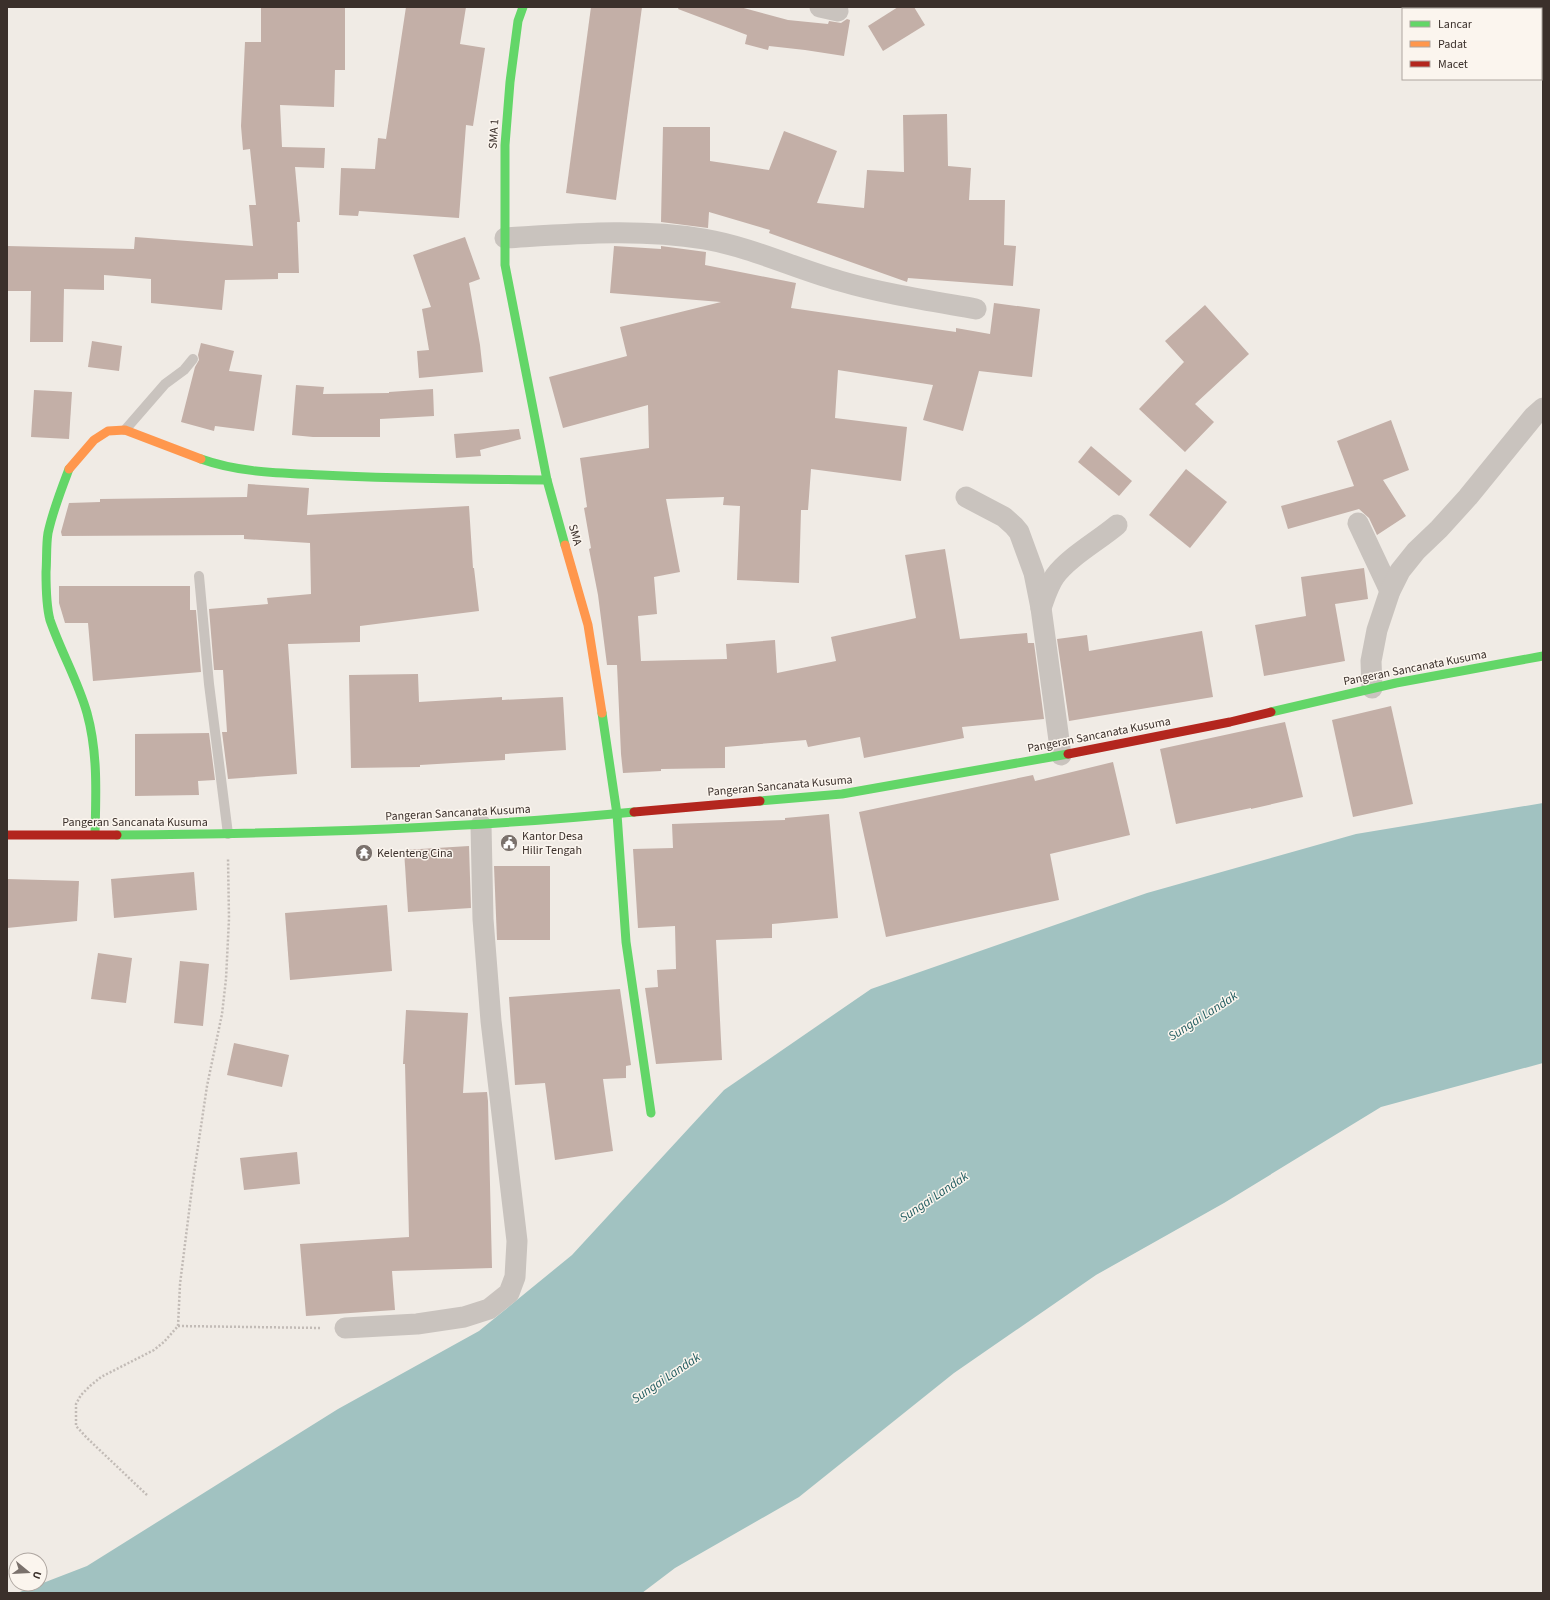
<svg xmlns="http://www.w3.org/2000/svg" width="1550" height="1600" font-family="'Source Sans 3',sans-serif">
	<style>
		.water { fill: #a1c2c1 }
		.building { fill: #c3afa7 }
		.lines { fill: none; stroke-linecap: round; stroke-linejoin: round }
		.path { stroke: #c2bbb6; stroke-width: 2.5; stroke-dasharray: 2 2; stroke-linecap: butt }
		.lane { stroke: #c9c3be; stroke-width: 10 }
		.street { stroke: #c9c3be; stroke-width: 21 }
		.fast { stroke: #63d668; stroke-width: 9 }
		.slow { stroke: #ff974d; stroke-width: 9 }
		.jam { stroke: #b3261e; stroke-width: 9 }
		.labels { text-anchor: middle; dominant-baseline: central; stroke-width: 3; stroke-linejoin: round; paint-order: stroke }
		.street-label { font-size: 12px; fill: #3b302b; stroke: #fbf5ee }
		.poi-label { font-size: 12px; fill: #3b302b; stroke: #fbf5ee; text-anchor: start }
		.water-label { font-size: 13px; font-style: italic; fill: #1f5a5e; stroke: #fbf5ee }
	</style>
	<rect width="100%" height="100%" fill="#f0ebe5"/>
	<path class="water" d="M1543,803V1063L1381,1107L1224,1203L1096,1275L954,1373L799,1497L675,1568L642,1593H17L87,1566L338,1409L479,1331L572,1255L724,1090L871,989L1147,893L1356,834Z"/>
	<g class="building">
		<path d="M261,7H345V70H335L334,107L280,105L282,147L325,148L324,168L295,167L300,222H297L299,273H278V279L225,280L222,310L151,303V279L104,275V290L64,289L63,342H30L31,291H7V246L134,249L135,237L253,246L249,205H256L250,149L243,150L241,126L245,42H261Z"/>
		<path d="M406,7H466L460,44L485,48L473,126L466,125L459,218L359,211L358,216L339,215L341,168L375,169L378,138L386,139Z"/>
		<path d="M591,7H642L616,200L566,193Z"/>
		<path d="M679,7H740L788,20L828,24L829,21L841,23L847,19L850,20L844,56L805,50L769,46L768,50L745,44L747,35L678,9Z"/>
		<path d="M898,7H914L925,25L883,51L868,26Z"/>
		<path d="M947,114L948,166L971,168L969,200H1005L1004,245L1016,246L1013,286L908,278L907,282L769,233L770,230L709,212L708,228L661,222L663,127H710V161L769,170L784,131L837,151L817,203L864,208L867,170L904,172L903,115Z"/>
		<path d="M465,237L480,279L469,283L480,345L483,372L419,378L417,351L429,350L422,309L431,307L413,255Z"/>
		<path d="M614,246L661,249V246L706,252L705,265L796,283L791,308L915,326L956,332V328L990,334L994,303L1040,309L1032,377L979,371L963,431L923,420L933,385L838,370L835,418L907,427L901,481L811,469L808,510H801L799,583L737,580L740,506L723,505L724,497L666,499L680,572L654,577L657,614L638,616L641,661L727,659L726,644L775,640L777,673L836,661L831,637L916,618L905,555L945,549L960,639L1027,633L1028,643H1034L1044,719L962,727L964,738L864,758L860,737L808,747L806,740L725,747V768L661,769V771L623,773L621,754L617,665H607L598,595L589,549L591,548L584,508L587,507L580,458L649,448L648,405L563,428L549,377L627,356L620,327L721,302L610,293Z"/>
		<path d="M1205,305L1249,354L1195,404L1214,422L1185,452L1139,409L1184,362L1165,341Z"/>
		<path d="M92,341L122,346L119,371L88,367Z"/>
		<path d="M201,343L234,351L229,371L262,375L254,431L215,426L214,431L181,422L195,367L199,360L198,355Z"/>
		<path d="M296,385L324,387L323,394L389,393V392L433,389L434,416L380,419V437H313L292,435Z"/>
		<path d="M34,390L72,392L69,439L31,437Z"/>
		<path d="M1391,420L1409,470L1383,480L1406,516L1377,535L1369,518L1359,509L1288,529L1281,506L1354,486L1337,441Z"/>
		<path d="M519,429L521,439L480,450L481,456L456,458L454,434Z"/>
		<path d="M1091,446L1132,481L1119,496L1078,462Z"/>
		<path d="M1186,469L1227,502L1190,548L1149,515Z"/>
		<path d="M248,484L309,488L307,515L469,506L473,568H474L479,611L360,626V642L288,644L297,774L228,779L222,732H227L223,670H214L209,609L268,604L267,598L311,594L310,543L244,539V535L62,536L61,532L69,503L100,502V499L247,497Z"/>
		<path d="M1364,568L1368,599L1335,604L1345,661L1264,676L1255,625L1306,616L1301,577Z"/>
		<path d="M59,586H190V610H196L201,672L93,681L88,623H65L59,603Z"/>
		<path d="M1202,631L1213,697L1069,721L1057,639L1087,635L1089,651Z"/>
		<path d="M418,674L419,702L502,697V700L563,697L566,750L505,754V760L420,765V767L351,768L349,675Z"/>
		<path d="M1391,706L1413,804L1353,817L1332,720Z"/>
		<path d="M1285,722L1303,797L1251,809V808L1176,824L1160,749Z"/>
		<path d="M209,733L215,780L198,781L199,795L135,796V734Z"/>
		<path d="M1113,762L1130,835L1050,854L1059,900L886,937L859,812L1033,775L1035,781Z"/>
		<path d="M829,814L838,918L772,924V938L716,940L722,1060L656,1064L645,988L658,987L657,970L676,969L675,926L638,928L633,849L673,848L672,824L785,820V818Z"/>
		<path d="M469,846L471,908L408,912L404,850Z"/>
		<path d="M494,866H550V940H497Z"/>
		<path d="M194,872L197,910L114,918L111,879Z"/>
		<path d="M7,879L79,881L77,921L7,928Z"/>
		<path d="M387,905L392,971L290,980L285,913Z"/>
		<path d="M98,953L132,958L126,1003L91,999Z"/>
		<path d="M180,961L209,964L203,1026L174,1023Z"/>
		<path d="M620,989L631,1065L626,1066V1078L603,1079L613,1151L555,1160L545,1083L515,1085L509,997Z"/>
		<path d="M406,1010L468,1013L463,1093L487,1092L488,1101L492,1268L392,1271L395,1310L306,1316L300,1244L409,1237L405,1064H403Z"/>
		<path d="M234,1043L289,1055L282,1087L227,1075Z"/>
		<path d="M297,1152L300,1184L244,1190L240,1158Z"/>
	</g>
	<g class="lines">
		<g class="path">
			<path d="M178,1326L322,1328"/>
			<path d="M147,1495L87,1438L76,1426V1404L81,1395L90,1386L101,1377L154,1350L164,1342L178,1326L180,1284L193,1180L207,1086L222,1014L226,979L229,919L228,858"/>
		</g>
		<g class="lane">
			<path d="M125,430L165,384L184,370L193,359"/>
			<path d="M199,576L209,684L228,834"/>
		</g>
		<g class="street">
			<path d="M820,7L838,11"/>
			<path d="M505,238C571,234 638,228 704,239C751,247 794,268 840,281C884,294 931,301 976,309"/>
			<path d="M966,497L1004,517L1014,526L1019,532L1034,573L1041,608L1061,755"/>
			<path d="M1358,523L1390,591"/>
			<path d="M1041,608C1045,597 1048,586 1055,576C1069,557 1098,541 1117,525"/>
			<path d="M1372,688L1371,661L1377,630L1390,591L1400,571L1416,551L1439,529L1468,497L1534,416L1543,408"/>
			<path d="M345,1328L417,1324L464,1317L489,1309L509,1293L515,1277L517,1241L491,1021L483,919L481,825"/>
		</g>
		<g class="fast">
			<path d="M523,7L518,21L510,82L505,145V265L547,480L565,545"/>
			<path d="M201,459C240,473 282,473 322,475C397,479 472,479 547,480"/>
			<path d="M69,469C61,490 53,510 48,533C46,545 47,559 46,572C46,588 46,605 50,620C61,652 78,681 87,713C98,753 96,794 95,834"/>
			<path d="M1271,712L1396,683L1543,656"/>
			<path d="M602,713L617,814L626,942L651,1113"/>
			<path d="M760,801L842,794L1068,754"/>
			<path d="M117,835C290,834 463,829 634,812"/>
		</g>
		<g class="slow">
			<path d="M69,469L94,440L108,431L125,430L201,459"/>
			<path d="M565,545L588,625L602,713"/>
		</g>
		<g class="jam">
			<path d="M1068,754L1230,722L1271,712"/>
			<path d="M634,812L760,801"/>
			<path d="M7,835H117"/>
		</g>
	</g>
	<defs>
		<symbol id="civic-disc" viewBox="-11 -11 22 22"><circle r="9.5" fill="#7a716c" stroke="#fbf5ee"/><path d="M-.6-6.5H3V-4.5H.6V-3L4-1V1h2V6H-6V1h2V-1L-.6-3ZM-1.2 2.5V6h2.4V2.5Z" fill="#fff"/></symbol>
		<symbol id="temple-disc" viewBox="-11 -11 22 22"><circle r="9.5" fill="#7a716c" stroke="#fbf5ee"/><path d="M0-6L5-2H3V0L6.5 2.5H4V6H1.5V3h-3V6H-4V2.5H-6.5L-3 0V-2H-5Z" fill="#fff"/></symbol>
	</defs>
	<g fill-rule="evenodd">
		<use href="#civic-disc" x="499" y="833" width="20" height="20"/>
		<use href="#temple-disc" x="354" y="843" width="20" height="20"/>
	</g>
	<g class="labels">
		<g class="street-label">
			<text transform="translate(494 134) rotate(-86)">SMA 1</text>
			<text transform="translate(575 535) rotate(74)">SMA</text>
			<text transform="translate(1415 668) rotate(-11)">Pangeran Sancanata Kusuma</text>
			<text transform="translate(1099 735) rotate(-11)">Pangeran Sancanata Kusuma</text>
			<text transform="translate(780 786) rotate(-5)">Pangeran Sancanata Kusuma</text>
			<text transform="translate(458 813) rotate(-3)">Pangeran Sancanata Kusuma</text>
			<text x="135" y="822">Pangeran Sancanata Kusuma</text>
		</g>
		<g class="poi-label">
			<text x="522" y="836">Kantor Desa<tspan x="522" dy="14">Hilir Tengah</tspan></text>
			<text x="377" y="853">Kelenteng Cina</text>
		</g>
		<g class="water-label">
			<text transform="translate(1203 1016) rotate(-33)">Sungai Landak</text>
			<text transform="translate(934 1197) rotate(-34)">Sungai Landak</text>
			<text transform="translate(666 1378) rotate(-34)">Sungai Landak</text>
		</g>
	</g>
	<rect width="1550" height="1600" fill="none" stroke="#3b302b" stroke-width="16"/>
	<rect x="1402" y="8" width="140" height="72" fill="#fbf5ee" stroke="#aea6a0"/>
	<rect x="1410" y="21" width="20" height="6" fill="#63d668" stroke="#aea6a0"/>
	<text x="1438" y="28" font-size="12" fill="#3b302b">Lancar</text>
	<rect x="1410" y="41" width="20" height="6" fill="#ff974d" stroke="#aea6a0"/>
	<text x="1438" y="48" font-size="12" fill="#3b302b">Padat</text>
	<rect x="1410" y="61" width="20" height="6" fill="#b3261e" stroke="#aea6a0"/>
	<text x="1438" y="68" font-size="12" fill="#3b302b">Macet</text>
	<g transform="translate(28 1572) rotate(108)"><circle r="19" fill="#fbf5ee" stroke="#aea6a0"/>
	<path d="M0-3L7 15L0 10L-7 15Z" fill="#7a716c"/>
	<text y="-6" font-size="11" font-weight="bold" text-anchor="middle" fill="#3b302b">U</text>
	</g>
</svg>
